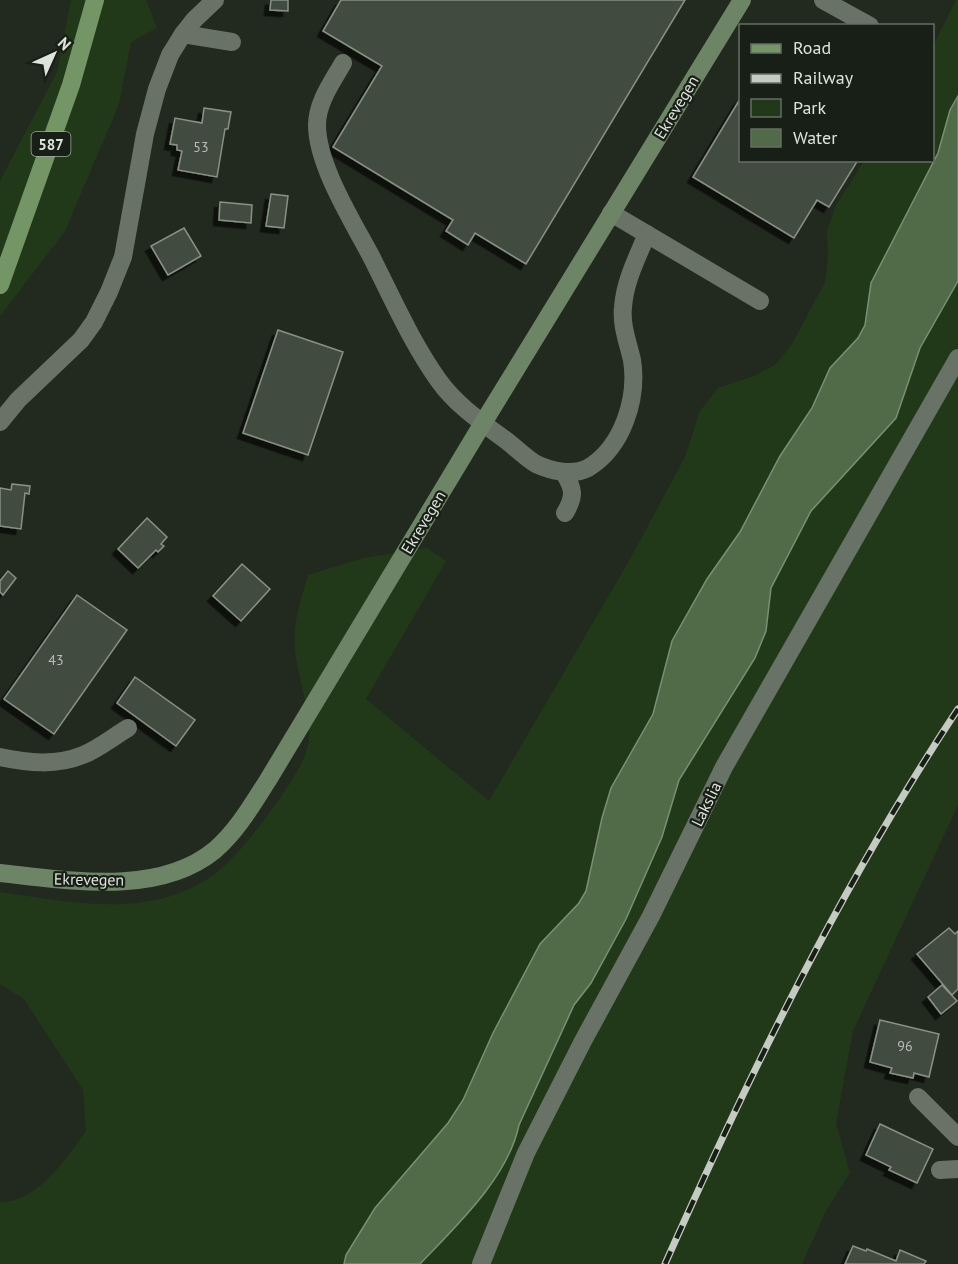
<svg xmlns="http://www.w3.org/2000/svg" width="958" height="1264" font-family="'PT Sans',sans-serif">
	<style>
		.green { fill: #223919 }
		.water { fill: #516b48; stroke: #7b8f74; stroke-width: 1.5 }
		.building { fill: #434b40; stroke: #889184; stroke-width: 1.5; filter: url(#shadow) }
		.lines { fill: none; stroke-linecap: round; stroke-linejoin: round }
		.lane { stroke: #697266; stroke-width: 18 }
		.street { stroke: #697266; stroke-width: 18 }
		.secondary { stroke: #6e8466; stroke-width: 18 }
		.primary { stroke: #749667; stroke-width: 18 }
		.rail-casing { stroke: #c5cac3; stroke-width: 7 }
		.rail { stroke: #181f16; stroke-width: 4.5; stroke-dasharray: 14; stroke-linecap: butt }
		.labels { text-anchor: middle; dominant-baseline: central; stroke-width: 4.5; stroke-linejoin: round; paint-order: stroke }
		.number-label { font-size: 14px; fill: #b7bdb5 }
		.shield { fill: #181f16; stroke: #a3a8a1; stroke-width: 1.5 }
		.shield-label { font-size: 15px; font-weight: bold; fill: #dee3dc }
		.street-label { font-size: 16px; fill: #dee3dc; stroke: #181f16 }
	</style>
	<defs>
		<filter id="shadow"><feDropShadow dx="-5.5" dy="5.5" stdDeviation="0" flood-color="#0009"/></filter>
	</defs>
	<rect width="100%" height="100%" fill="#22291f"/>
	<g class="green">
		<path d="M71,0H146L157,28L131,42L119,104L65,231L0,316V181L57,72Z"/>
		<path d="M956,0H958V96L950,110L938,153L871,283L865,325L858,338L830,368L812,408L780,456L740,532L707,579L672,641L653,714L611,788L602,818L586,891L579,903L540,944L493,1033L463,1100L448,1123L346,1255L344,1264H0V1202C37,1203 67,1158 86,1131L83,1090L24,999L0,984V892C72,902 152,921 216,873C234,859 248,840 262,823C276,803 300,773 307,749C315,724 298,678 295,650C293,620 300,603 308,575L363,558L427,548L446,561L366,699L489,801L630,559L685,457L700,411L718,388L756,375L776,364L792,344L825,282L828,255L827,231L836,205L864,161L932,160L933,46Z"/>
		<path d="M958,281V805L853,1031L836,1123L850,1173L826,1211L802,1264H420C456,1226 508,1178 519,1125L574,1005L591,983L662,837L679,780L755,658L766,631L771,588L811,511L896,418L920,348Z"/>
	</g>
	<path class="water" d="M958,96V281L920,348L896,418L811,511L771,588L766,631L755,658L679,780L662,837L626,919L591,983L574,1005L519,1125C508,1178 456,1226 420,1264H344L346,1255L375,1208L448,1123L463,1100L493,1033L540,944L579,903L586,891L602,818L611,788L653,714L672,641L707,579L740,532L780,456L812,408L830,368L858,338L865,325L871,283L938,153L950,110Z"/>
	<g class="building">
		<path d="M271,0H288V11L270,10Z"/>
		<path d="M341,0H685L526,264L475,233L468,245L446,231L453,220L333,147L382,66L323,31Z"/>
		<path d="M740,99V160H858L829,207L817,200L794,238L693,177Z"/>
		<path d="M204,108L231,112L228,129H225L217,177L178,170L182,151L177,150V145L170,144L175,118L202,123Z"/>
		<path d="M271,194L288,196L284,228L266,226Z"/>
		<path d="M220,202L252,205L251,223L219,220Z"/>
		<path d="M184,228L201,256L168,275L151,246Z"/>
		<path d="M278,330L343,352L308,455L243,433Z"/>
		<path d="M12,484L30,486L29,494L25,493L21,529L0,526V488L11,490Z"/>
		<path d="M147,518L167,537L161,544L164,546L158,552L156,550L138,568L118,549Z"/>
		<path d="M242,564L270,589L241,621L213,596Z"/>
		<path d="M8,571L16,578L3,595L0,592V581Z"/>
		<path d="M77,595L127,630L54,734L4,699Z"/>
		<path d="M135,677L195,720L176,746L117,703Z"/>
		<path d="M949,928L955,934L958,931V989L952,995L917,954Z"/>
		<path d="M942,985L957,1001L941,1014L928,997Z"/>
		<path d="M880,1020L939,1034L929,1077L914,1073L913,1078L890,1073L892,1068L870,1062Z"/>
		<path d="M880,1124L933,1149L917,1183L889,1170L891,1167L866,1155Z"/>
		<path d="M853,1246L866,1251L867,1249L896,1261L900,1250L926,1261L924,1264H845Z"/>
	</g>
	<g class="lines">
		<g class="lane">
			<path d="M823,0L870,26"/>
			<path d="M183,34L232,42"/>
			<path d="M343,63C333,81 317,102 317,125C317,165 353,222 372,258C393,300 412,343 439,381C457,406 483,423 507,441C516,448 526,458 536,464C551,471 573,476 588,468C623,447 638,398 632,360C628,343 621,325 623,307C625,281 637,258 647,234"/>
			<path d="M611,213L760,301"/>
			<path d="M0,422L18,400L81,340L94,322L109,292L123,257L145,134L157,89L170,55L183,34L194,20L215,0"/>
			<path d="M564,473C574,489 575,496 565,513"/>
			<path d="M0,757C28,763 56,766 83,755C98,749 113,737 128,728"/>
			<path d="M918,1097L958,1137"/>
			<path d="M940,1170L958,1169"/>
		</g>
		<path class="street" d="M481,1264L526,1153L583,1041L651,916L724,767L958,358"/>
		<path class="secondary" d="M0,873C67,880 158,897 215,850C237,831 252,805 268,780L483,423L742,0"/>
		<path class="primary" d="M0,285L71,85L95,0"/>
		<defs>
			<path id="rail" d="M665,1264C750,1073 842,884 958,709"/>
		</defs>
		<use href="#rail" class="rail-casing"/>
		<use href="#rail" class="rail"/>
	</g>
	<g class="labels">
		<g class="number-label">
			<text x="201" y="147">53</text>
			<text x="56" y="660">43</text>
			<text x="905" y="1046">96</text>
		</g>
		<rect class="shield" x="31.5" y="132" width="39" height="24" rx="4.5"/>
		<g class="shield-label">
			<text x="51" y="144">587</text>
		</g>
		<g class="street-label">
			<text transform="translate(676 107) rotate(-59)">Ekrevegen</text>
			<text transform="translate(423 522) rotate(-59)">Ekrevegen</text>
			<text transform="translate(706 804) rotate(-64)">Lakslia</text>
			<text transform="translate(89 879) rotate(1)">Ekrevegen</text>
		</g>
	</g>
	<rect x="739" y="24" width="195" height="138" fill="#181f16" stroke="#676d65" stroke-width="1.5"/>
	<rect x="751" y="44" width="30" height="9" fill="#749667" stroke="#676d65" stroke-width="1.5"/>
	<text x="793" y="54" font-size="18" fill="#dee3dc">Road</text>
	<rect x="751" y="74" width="30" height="9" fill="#c5cac3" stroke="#676d65" stroke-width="1.5"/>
	<text x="793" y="84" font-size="18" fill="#dee3dc">Railway</text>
	<rect x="751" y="99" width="30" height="18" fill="#223919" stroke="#676d65" stroke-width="1.5"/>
	<text x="793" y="114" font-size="18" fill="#dee3dc">Park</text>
	<rect x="751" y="129" width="30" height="18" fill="#516b48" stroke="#676d65" stroke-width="1.5"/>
	<text x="793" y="144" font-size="18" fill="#dee3dc">Water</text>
	<g transform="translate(54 54) rotate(45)" stroke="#181f16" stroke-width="4.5" paint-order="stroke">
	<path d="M0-4.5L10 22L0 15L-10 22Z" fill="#dee3dc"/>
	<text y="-9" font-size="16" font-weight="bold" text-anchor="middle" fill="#dee3dc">N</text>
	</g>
</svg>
